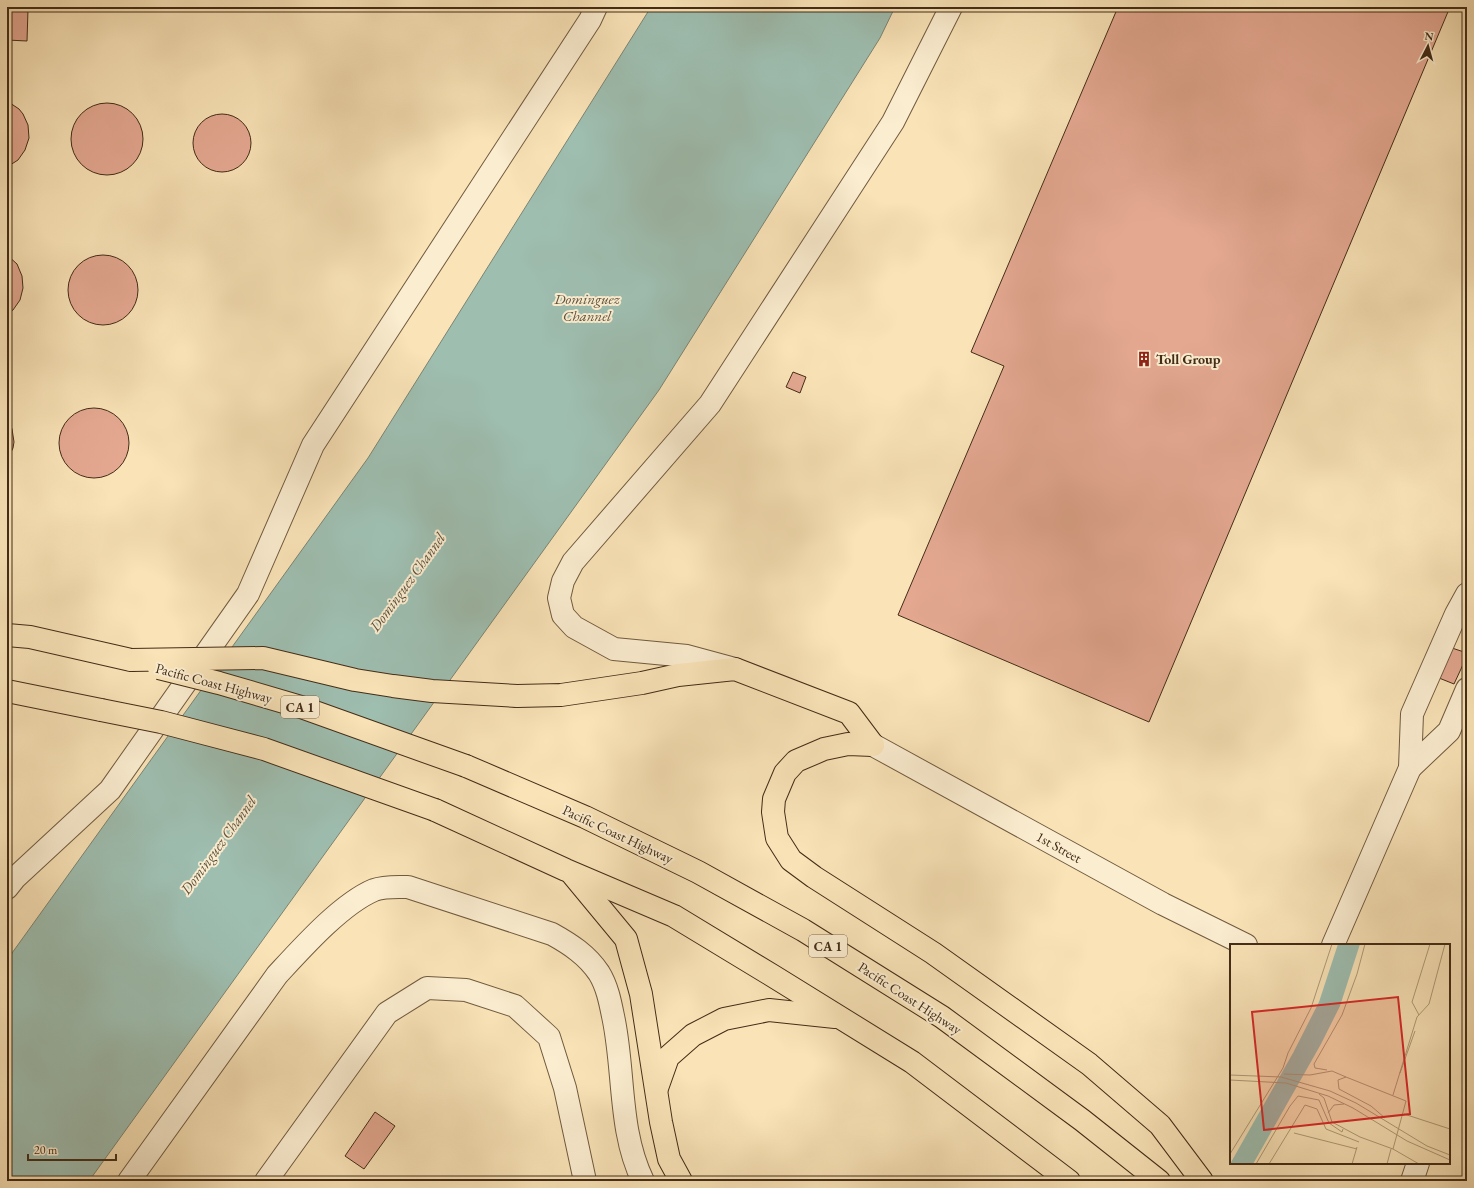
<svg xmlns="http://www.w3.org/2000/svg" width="1474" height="1188" font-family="'EB Garamond',serif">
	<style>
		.water { fill: #9ebeb0; stroke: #7a8473 }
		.building { fill: #e4a891; stroke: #432c17 }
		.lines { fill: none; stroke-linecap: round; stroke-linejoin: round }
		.minor-casing { stroke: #705a3f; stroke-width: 24 }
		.highway-casing { stroke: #432c17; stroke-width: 24 }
		.minor { stroke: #fbedd0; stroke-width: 22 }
		.highway { stroke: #f9e3b7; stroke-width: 22 }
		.highway-bridge-casing { stroke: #432c17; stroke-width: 24; stroke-linecap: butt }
		.highway-bridge { stroke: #f9e3b7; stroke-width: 22 }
		.labels { text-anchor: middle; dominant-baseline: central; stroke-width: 4; stroke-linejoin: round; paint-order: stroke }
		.shield { fill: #fbedd0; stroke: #7a664e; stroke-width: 1 }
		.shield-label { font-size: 13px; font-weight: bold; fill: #432c17 }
		.poi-label { font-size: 14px; font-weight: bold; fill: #432c17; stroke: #fbedd0; text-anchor: start }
		.street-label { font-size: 14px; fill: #432c17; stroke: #fbedd0 }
		.water-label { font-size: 15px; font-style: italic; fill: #5a503d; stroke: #fbedd0 }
		.inset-road { fill: none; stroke: #b09a77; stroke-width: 1 }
		.view { fill: #d62828; fill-opacity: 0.15; stroke: #d62828; stroke-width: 2 }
		.inset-edge { fill: none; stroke: #432c17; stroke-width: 2 }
	</style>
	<rect width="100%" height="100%" fill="#f9e3b7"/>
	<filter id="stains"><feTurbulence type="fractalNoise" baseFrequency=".005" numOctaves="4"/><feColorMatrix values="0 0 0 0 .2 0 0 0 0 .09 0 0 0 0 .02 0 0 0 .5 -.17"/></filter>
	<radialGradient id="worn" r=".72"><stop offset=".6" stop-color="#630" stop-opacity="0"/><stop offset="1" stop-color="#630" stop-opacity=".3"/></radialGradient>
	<path class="water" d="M651,7H895L880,38L659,390L89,1181H7V960L368,458Z"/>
	<g class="building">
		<path d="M1118,7H1450L1149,722L898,615L1004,366L971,352Z"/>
		<path d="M7,8L28,9L27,41L7,40Z"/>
		<path d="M7,101L19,109L23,114L28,125L29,138L25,150L18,160L7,167Z"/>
		<circle cx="107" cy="139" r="36"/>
		<circle cx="222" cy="143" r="29"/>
		<path d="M7,255L17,264L22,276L23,288L20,300L13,310L7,314Z"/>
		<circle cx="103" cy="290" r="35"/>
		<path d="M793,372L806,377L800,393L786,387Z"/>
		<circle cx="94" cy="443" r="35"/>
		<path d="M7,418L12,429L14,442L13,448L7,461Z"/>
		<path d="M1452,648L1467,653V656L1454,684L1439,678Z"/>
		<path d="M375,1112L395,1126L364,1169L345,1156Z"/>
	</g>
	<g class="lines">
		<defs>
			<g id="minor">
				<path d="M735,669L687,656L614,649L574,627L563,615L559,598L563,581L573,562L710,404L893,122L951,7"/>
				<path d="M873,745L1163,904L1246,945"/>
				<path d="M1410,768L1449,731L1467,689"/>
				<path d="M7,888L15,878L110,790L248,594L313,445L590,20L596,7"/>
				<path d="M1333,945L1410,768L1412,714L1456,614L1467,594"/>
				<path d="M129,1181L277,975C302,948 341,904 374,890C385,886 396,887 408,887L552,934C570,944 587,955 599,973C607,986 610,1001 613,1016C625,1071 618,1130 643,1181"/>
				<path d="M266,1181L387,1013L427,988L466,990L515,1006L549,1037L565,1088L585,1181"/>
				<path d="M1412,1181L1418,1163"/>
			</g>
			<g id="highway">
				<path d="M7,635L30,637L131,660"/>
				<path d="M7,691L101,710"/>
				<path d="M517,696L561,695L642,683L678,675L735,669L849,713L873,745"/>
				<path d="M873,745L848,744L824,749L796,761L785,773L774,799L773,812L777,838L791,860L814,877L933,953L1089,1064L1160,1125L1202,1181"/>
				<path d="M466,766L585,817L698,872L803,930L942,1017L1082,1120L1159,1181"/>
				<path d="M435,810L566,870L674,916L773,976L912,1062L1069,1181"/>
				<path d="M573,875L626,939L641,994L661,1122L669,1159L681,1181"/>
				<path d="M657,1088L668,1057L693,1035L724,1019L769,1010L835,1017"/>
			</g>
		</defs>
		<use href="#minor" class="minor-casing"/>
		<use href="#highway" class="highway-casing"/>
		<use href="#minor" class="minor"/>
		<use href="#highway" class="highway"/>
		<defs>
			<g id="highway-bridge">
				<path d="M131,660L263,658L355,680L393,686L432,691L517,696"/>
				<path d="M159,668L219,683L301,707L466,766"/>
				<path d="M101,710L161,722L264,749L435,810"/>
			</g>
		</defs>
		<use href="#highway-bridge" class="highway-bridge-casing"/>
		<use href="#highway-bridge" class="highway-bridge"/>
	</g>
	<defs>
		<symbol id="building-bare" viewBox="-9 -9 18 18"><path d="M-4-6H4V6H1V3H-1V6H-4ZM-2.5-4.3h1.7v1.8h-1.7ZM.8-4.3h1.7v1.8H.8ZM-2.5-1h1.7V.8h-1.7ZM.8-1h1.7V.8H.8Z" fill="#8f2418" stroke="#fbedd0" stroke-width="2.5" paint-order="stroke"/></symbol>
	</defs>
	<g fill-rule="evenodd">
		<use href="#building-bare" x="1133" y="348" width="22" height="22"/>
	</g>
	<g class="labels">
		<g class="shield">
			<rect x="281" y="696" width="38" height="22" rx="3"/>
			<rect x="809" y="935" width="38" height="22" rx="3"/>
		</g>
		<g class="shield-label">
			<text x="300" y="707">CA 1</text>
			<text x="828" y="946">CA 1</text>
		</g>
		<g class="poi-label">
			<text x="1156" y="359">Toll Group</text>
		</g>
		<g class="street-label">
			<text transform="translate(214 683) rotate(15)">Pacific Coast Highway</text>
			<text transform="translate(618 834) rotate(25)">Pacific Coast Highway</text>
			<text transform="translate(1059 847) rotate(29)">1st Street</text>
			<text transform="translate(910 998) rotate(33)">Pacific Coast Highway</text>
		</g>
		<g class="water-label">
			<text x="587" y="298">Dominguez<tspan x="587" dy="17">Channel</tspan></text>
			<text transform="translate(407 582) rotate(-54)">Dominguez Channel</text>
			<text transform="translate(218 845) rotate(-54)">Dominguez Channel</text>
		</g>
	</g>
	<g transform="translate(1230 944)">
		<rect width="220" height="220" fill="#f9e3b7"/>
		<path d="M108,0H130L110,62L91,100L23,220H0L63,109L89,58Z" fill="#9ebeb0"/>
		<path class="inset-road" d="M189,71L182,58L200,0M97,126L85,124L84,120L112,71L127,30L135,0M170,129L185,87M54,130L80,131L102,127L116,133M0,131L51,133L100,147L126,159L197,202L220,211M116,133L176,157L163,205L189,220M116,133L108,136L109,145L141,162L155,174M0,136L56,139L98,152L123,164L177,197L220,216M89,150L94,154L102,178L130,193L163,205M163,151L187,73L199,60L215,0M98,169L104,161L114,160M174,170L220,185M64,189L127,205M0,210L53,124L58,109L81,64L102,0M26,220L60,162L68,152L89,156L99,179L112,188L113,185M39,220L75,161L87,165L96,185L129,198M122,220L127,203M157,220L161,205"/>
		<path class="view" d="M168,53L180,170L34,186L22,68Z"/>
		<rect width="220" height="220" class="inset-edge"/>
	</g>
	<rect width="1474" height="1188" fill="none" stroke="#f9e3b7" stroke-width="24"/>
	<rect x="8" y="8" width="1458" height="1172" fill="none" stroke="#432c17" stroke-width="2"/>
	<rect x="12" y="12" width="1450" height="1164" fill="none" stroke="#432c17"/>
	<g transform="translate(1428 46) rotate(6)" stroke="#fbedd0" stroke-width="3" paint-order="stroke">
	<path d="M0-3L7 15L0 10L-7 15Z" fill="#432c17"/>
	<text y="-6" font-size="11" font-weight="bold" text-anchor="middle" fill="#432c17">N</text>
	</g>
	<path d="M28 1154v6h88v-6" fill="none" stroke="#432c17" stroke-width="2"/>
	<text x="34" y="1154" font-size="12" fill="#432c17" stroke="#fbedd0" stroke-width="3" paint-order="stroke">20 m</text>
	<rect width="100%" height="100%" filter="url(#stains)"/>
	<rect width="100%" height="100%" fill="url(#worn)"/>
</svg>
